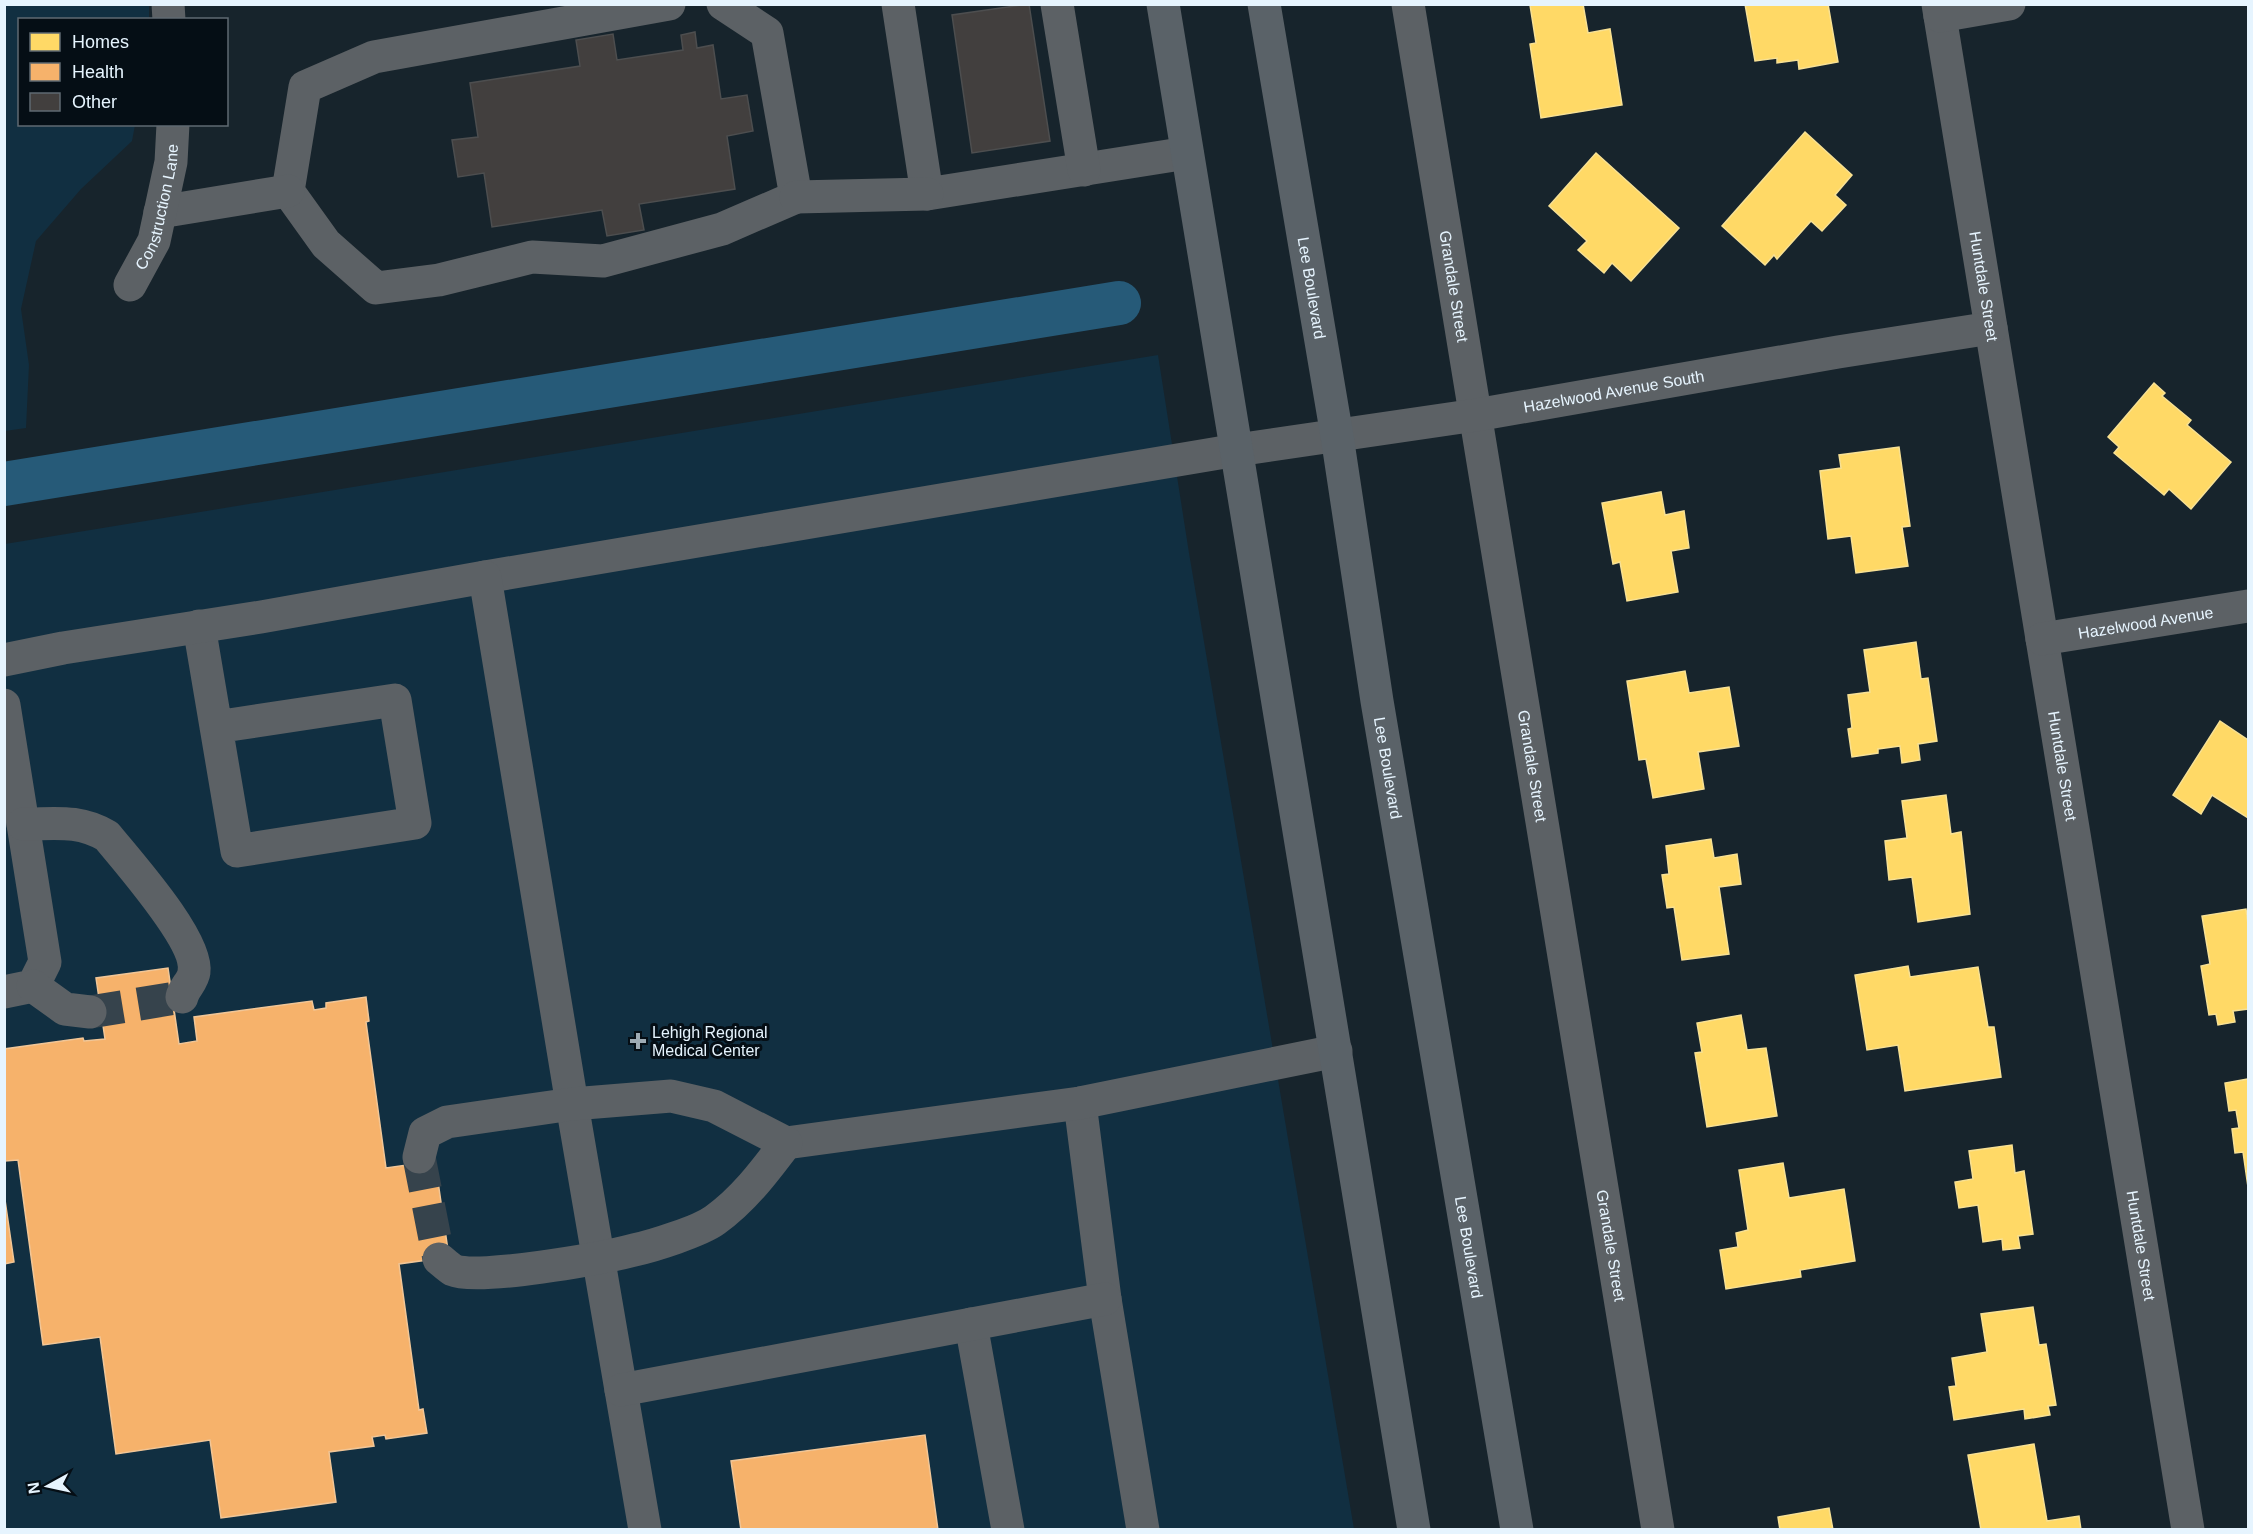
<svg xmlns="http://www.w3.org/2000/svg" width="2253" height="1534" font-family="Arial,sans-serif">
	<style>
		.built { fill: #112f41 }
		.homes { fill: #ffd966; stroke: #f8e194; stroke-width: 1.5 }
		.health { fill: #f6b26b; stroke: #f1c697; stroke-width: 1.5 }
		.lines { fill: none; stroke-linecap: round; stroke-linejoin: round }
		.canal { stroke: #265a78; stroke-width: 44 }
		.building { fill: #423f3e; stroke: #4d4e4f; stroke-width: 1.5 }
		.minor-tunnel { stroke: #36434c; stroke-width: 33; stroke-dasharray: 33 16; stroke-linecap: butt }
		.minor { stroke: #5c6165; stroke-width: 33 }
		.major { stroke: #5a6268; stroke-width: 33 }
		.poi-dot { fill: #9eabb4; stroke: #050e15; stroke-width: 2 }
		.labels { text-anchor: middle; dominant-baseline: central; stroke-width: 6; stroke-linejoin: round; paint-order: stroke }
		.street-label { font-size: 16px; fill: #e6f4fe; stroke: #050e15 }
		.poi-label { font-size: 16px; fill: #e6f4fe; stroke: #050e15; text-anchor: start }
	</style>
	<rect width="100%" height="100%" fill="#17242c"/>
	<g class="built">
		<path d="M5,4L149,5V19L20,20V124L135,125L132,141L81,189L36,241L21,309L29,365L26,428L5,431Z"/>
		<path d="M1158,355L1189,553L1354,1529L5,1530V544Z"/>
	</g>
	<g class="homes">
		<path d="M1583,4L1588,33L1610,29L1622,105L1541,118L1530,44L1536,43L1530,5Z"/>
		<path d="M1745,4H1828L1838,62L1799,69L1798,60L1777,63V58L1755,61Z"/>
		<path d="M1805,132L1852,175L1835,195L1846,205L1822,231L1811,221L1777,259L1774,255L1765,265L1722,226Z"/>
		<path d="M1596,153L1679,228L1631,281L1612,263L1604,273L1578,250L1587,241L1549,206Z"/>
		<path d="M2154,383L2165,393L2162,396L2191,420L2187,425L2231,462L2191,509L2169,489L2164,495L2114,453L2119,447L2108,437Z"/>
		<path d="M1899,447L1910,526L1902,527L1908,566L1856,573L1851,536L1828,539L1820,471L1841,468L1839,455Z"/>
		<path d="M1661,492L1665,515L1684,511L1689,548L1671,551L1678,592L1627,601L1620,562L1613,564L1602,503Z"/>
		<path d="M1916,642L1921,679L1928,678L1937,741L1918,744L1920,760L1902,763L1900,746L1878,749V753L1852,757L1848,729L1852,728L1848,695L1870,692L1864,650Z"/>
		<path d="M1685,671L1689,693L1729,687L1739,746L1698,752L1704,789L1653,798L1646,759L1639,760L1627,681Z"/>
		<path d="M2220,721L2248,740V818L2212,795L2201,814L2173,795Z"/>
		<path d="M1946,795L1951,834L1961,832L1970,914L1918,922L1912,877L1889,880L1885,841L1907,838L1902,801Z"/>
		<path d="M1711,839L1714,858L1737,854L1741,884L1719,887L1729,954L1682,960L1674,907L1667,908L1662,875L1669,874L1666,846Z"/>
		<path d="M2246,909L2248,924V1009L2233,1011L2235,1022L2218,1025L2216,1014L2209,1015L2201,966L2210,964L2202,916Z"/>
		<path d="M1908,966L1910,977L1978,967L1988,1027H1994L2001,1077L1905,1091L1898,1045L1867,1050L1855,975Z"/>
		<path d="M1741,1015L1747,1050L1766,1048L1777,1116L1707,1127L1695,1053L1702,1052L1697,1023Z"/>
		<path d="M2248,1079V1187L2243,1152L2235,1153L2232,1129L2239,1128L2236,1110L2229,1111L2225,1083Z"/>
		<path d="M2012,1145L2015,1173L2024,1171L2033,1234L2018,1236L2020,1248L2003,1250L2002,1239L1983,1242L1978,1205L1959,1208L1955,1182L1973,1179L1969,1151Z"/>
		<path d="M1783,1163L1789,1198L1844,1189L1855,1261L1800,1270L1801,1277L1726,1289L1720,1250L1738,1247L1736,1233L1748,1230L1739,1170Z"/>
		<path d="M2033,1307L2039,1345L2046,1344L2056,1405L2048,1406L2050,1415L2025,1419L2024,1409L1954,1420L1949,1387L1956,1386L1952,1358L1987,1352L1981,1314Z"/>
		<path d="M2034,1444L2047,1521L2079,1516L2081,1530H1981L1968,1455Z"/>
		<path d="M1829,1508L1833,1530H1780L1778,1517Z"/>
	</g>
	<g class="health">
		<path d="M168,968L179,1044L197,1041L194,1017L312,1001L314,1010L326,1008V1003L366,997L369,1021L366,1022L386,1168L435,1161L449,1257L399,1264L419,1410L423,1409L427,1433L386,1439L385,1435L372,1437L374,1446L329,1452L336,1502L221,1518L210,1440L116,1454L100,1337L43,1345L18,1160L5,1161L4,1159V1049L83,1038L84,1041L105,1039L96,978Z"/>
		<path d="M4,1193L14,1262L4,1264Z"/>
		<path d="M925,1435L938,1530H741L731,1461Z"/>
	</g>
	<g class="lines">
		<path class="canal" d="M4,484L1119,303"/>
	</g>
	<g class="building">
		<path d="M1029,4L1050,141L972,153L952,15Z"/>
		<path d="M695,32L697,48L713,45L721,99L747,95L753,131L727,136L735,189L639,204L644,230L607,236L602,210L492,227L484,173L458,177L452,140L478,137L470,83L580,66L576,40L613,34L617,60L683,50L681,35Z"/>
	</g>
	<g class="lines">
		<g class="minor-tunnel">
			<path d="M90,1012L182,997"/>
			<path d="M419,1157L439,1259"/>
		</g>
		<g class="minor">
			<path d="M168,4L169,20"/>
			<path d="M669,4L374,57L305,87L288,191L326,244L376,288L439,280L532,257L603,261L722,229L796,197L767,33L723,4"/>
			<path d="M898,4L927,194L1187,153"/>
			<path d="M1057,4L1084,170"/>
			<path id="s1" d="M1408,4L1658,1530"/>
			<path id="s2" d="M1938,4L2188,1530"/>
			<path d="M1940,16L2009,4"/>
			<path d="M796,197L927,194"/>
			<path d="M160,212L288,191"/>
			<path id="s3" d="M130,285L154,241L171,162L173,124"/>
			<path id="s4" d="M485,577L1237,450L1476,415L1838,352L1991,328"/>
			<path d="M199,626L237,851L415,823L395,700L216,727"/>
			<path id="s5" d="M2042,639L2248,606"/>
			<path d="M4,660L63,648L261,617L485,577L572,1104L645,1530"/>
			<path d="M4,705L45,962L33,986L4,992"/>
			<path d="M23,824C55,824 78,819 107,836C128,862 199,941 194,972C193,981 184,988 182,997"/>
			<path d="M33,986L65,1009L90,1012"/>
			<path d="M1080,1103L1105,1299L1143,1530"/>
			<path d="M786,1143L1080,1103L1336,1051"/>
			<path d="M419,1157L425,1133L447,1122L572,1104L671,1096L714,1106L786,1143C764,1172 744,1199 715,1220C700,1231 653,1246 634,1250C604,1258 477,1281 453,1270C448,1267 443,1262 439,1259"/>
			<path d="M971,1324L1008,1530"/>
			<path d="M621,1390L1105,1299"/>
		</g>
		<g class="major">
			<path d="M1163,4L1414,1530"/>
			<path id="s6" d="M1264,4L1337,436L1377,701L1517,1530"/>
		</g>
	</g>
	<path class="poi-dot" d="M635 1032h6v6h6v6h-6v6h-6v-6h-6v-6h6z"/>
	<g class="labels">
		<g class="street-label">
			<text stroke="none"><textPath href="#s3" startOffset="84">Construction Lane</textPath></text>
			<text stroke="none"><textPath href="#s6" startOffset="288">Lee Boulevard</textPath></text>
			<text stroke="none"><textPath href="#s1" startOffset="286">Grandale Street</textPath></text>
			<text stroke="none"><textPath href="#s2" startOffset="286">Huntdale Street</textPath></text>
			<text stroke="none"><textPath href="#s4" startOffset="1144">Hazelwood Avenue South</textPath></text>
			<text stroke="none"><textPath href="#s5" startOffset="105">Hazelwood Avenue</textPath></text>
			<text stroke="none"><textPath href="#s6" startOffset="774">Lee Boulevard</textPath></text>
			<text stroke="none"><textPath href="#s1" startOffset="772">Grandale Street</textPath></text>
			<text stroke="none"><textPath href="#s2" startOffset="772">Huntdale Street</textPath></text>
			<text stroke="none"><textPath href="#s6" startOffset="1260">Lee Boulevard</textPath></text>
			<text stroke="none"><textPath href="#s1" startOffset="1258">Grandale Street</textPath></text>
			<text stroke="none"><textPath href="#s2" startOffset="1258">Huntdale Street</textPath></text>
		</g>
		<g class="poi-label">
			<text x="652" y="1032">Lehigh Regional<tspan x="652" dy="18">Medical Center</tspan></text>
		</g>
	</g>
	<rect width="2253" height="1534" fill="none" stroke="#e6f4fe" stroke-width="12"/>
	<rect x="18" y="18" width="210" height="108" fill="#050e15" stroke="#5f6a72" stroke-width="1.5"/>
	<rect x="30" y="33" width="30" height="18" fill="#ffd966" stroke="#5f6a72" stroke-width="1.5"/>
	<text x="72" y="48" font-size="18" fill="#e6f4fe">Homes</text>
	<rect x="30" y="63" width="30" height="18" fill="#f6b26b" stroke="#5f6a72" stroke-width="1.5"/>
	<text x="72" y="78" font-size="18" fill="#e6f4fe">Health</text>
	<rect x="30" y="93" width="30" height="18" fill="#423f3e" stroke="#5f6a72" stroke-width="1.5"/>
	<text x="72" y="108" font-size="18" fill="#e6f4fe">Other</text>
	<g transform="translate(48 1486) rotate(262)" stroke="#050e15" stroke-width="4.5" paint-order="stroke">
	<path d="M0-4.5L10 22L0 15L-10 22Z" fill="#e6f4fe"/>
	<text y="-9" font-size="16" font-weight="bold" text-anchor="middle" fill="#e6f4fe">N</text>
	</g>
</svg>
